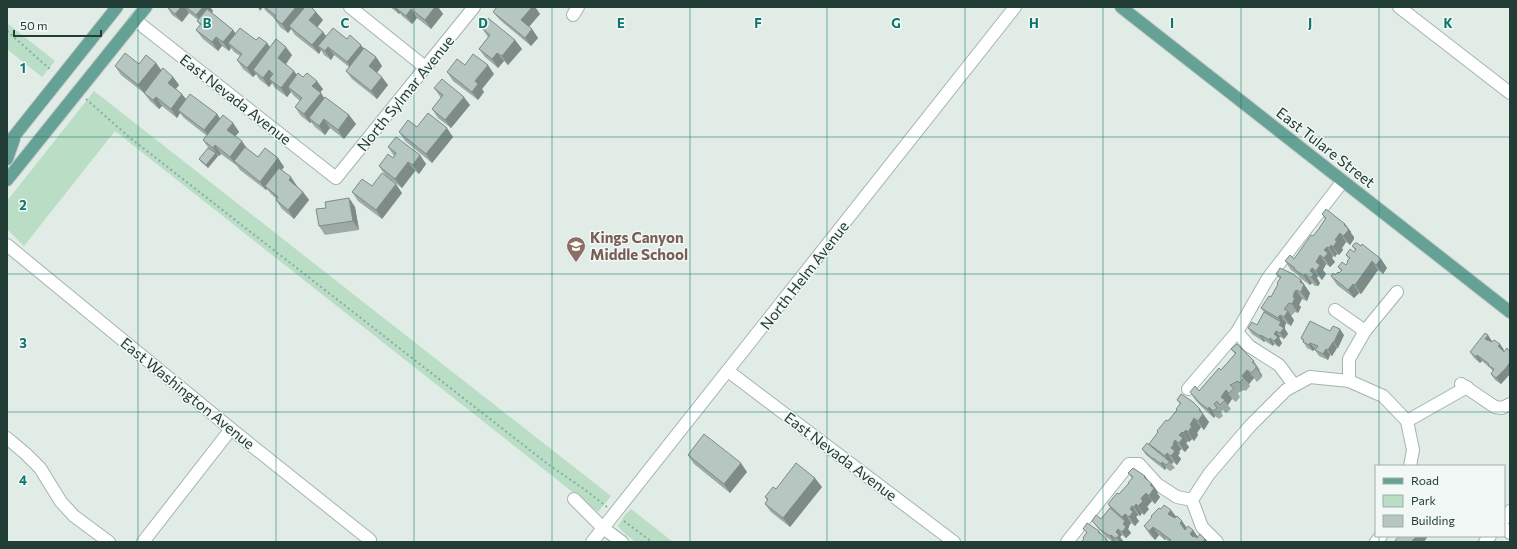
<svg xmlns="http://www.w3.org/2000/svg" width="1517" height="549" font-family="Commissioner,sans-serif">
	<style>
		.green { fill: #baddc5 }
		.lines { fill: none; stroke-linecap: round; stroke-linejoin: round }
		.minor-casing { stroke: #a4b4ae; stroke-width: 14 }
		.major-casing { stroke: #c1c8c7; stroke-width: 14 }
		.path { stroke: #82afa3; stroke-width: 2; stroke-dasharray: 2 3; stroke-linecap: butt }
		.minor { stroke: #fff; stroke-width: 12 }
		.major { stroke: #66a195; stroke-width: 12 }
		.wall { fill: #9daaa6 }
		.shaded-wall { fill: #7f8b87 }
		.building { fill: #b6c6c1; stroke: #7f8b87 }
		.grid { fill: none; stroke: #0f766e; stroke-width: 1; stroke-opacity: 0.55 }
		.labels { text-anchor: middle; dominant-baseline: central; stroke-width: 3; stroke-linejoin: round; paint-order: stroke }
		.street-label { font-size: 15px; fill: #223c36; stroke: #f2f8f5 }
		.education-label { font-size: 15px; font-weight: bold; fill: #785e54; stroke: #f2f8f5; text-anchor: start }
		.grid-label { font-size: 13px; text-anchor: middle; font-weight: bold; fill: #0f766e; stroke: #f2f8f5; stroke-width: 3; stroke-linejoin: round; paint-order: stroke }
	</style>
	<rect width="100%" height="100%" fill="#e1ece7"/>
	<g class="green">
		<path d="M7,23L55,61L42,77L7,49Z"/>
		<path d="M94,91L611,496L598,512L115,131L24,246L7,229V201Z"/>
		<path d="M631,509L673,542H635L622,531L618,526L624,516Z"/>
	</g>
	<g class="lines">
		<defs>
			<g id="minor">
				<path d="M350,7L425,67"/>
				<path d="M1399,7L1510,93"/>
				<path d="M573,15L578,7"/>
				<path d="M135,20L336,178L474,7"/>
				<path d="M7,245L231,429L370,540"/>
				<path d="M1335,310L1365,331"/>
				<path d="M728,371L954,542"/>
				<path d="M1349,381V359L1365,331L1397,292"/>
				<path d="M1461,384L1495,407L1502,408L1510,404"/>
				<path d="M1294,385L1279,365L1249,346L1237,332L1268,278L1343,181"/>
				<path d="M1188,389L1237,332"/>
				<path d="M1407,421L1467,387"/>
				<path d="M7,438L26,454L40,468L61,502L74,516L109,542"/>
				<path d="M574,499L603,528L622,542"/>
				<path d="M1504,519L1510,511"/>
				<path d="M1504,528L1510,533"/>
				<path d="M143,542L231,429"/>
				<path d="M592,542L1015,7"/>
				<path d="M1067,542L1129,464H1139L1157,484L1177,497L1192,500"/>
				<path d="M1217,542L1202,527L1192,500L1209,474L1250,426L1286,390L1310,377L1349,381L1383,396L1407,421L1413,450L1410,466"/>
				<path d="M1376,542L1381,536"/>
				<path d="M1485,542L1490,536"/>
			</g>
			<g id="major">
				<path d="M1121,7L1510,312"/>
				<path d="M7,145L117,7"/>
				<path d="M7,159L14,139"/>
				<path d="M7,180L146,7"/>
			</g>
		</defs>
		<use href="#minor" class="minor-casing"/>
		<use href="#major" class="major-casing"/>
		<g class="path">
			<path d="M7,31L52,71"/>
			<path d="M86,99L129,137L549,465L584,489L607,507"/>
			<path d="M624,521L652,542"/>
		</g>
		<use href="#minor" class="minor"/>
		<use href="#major" class="major"/>
	</g>
	<g class="wall">
		<path d="M167,7H210L213,11L212,13L233,30L236,34L267,43L270,47L292,55L286,64L297,75L303,77L323,89L320,93L324,98L349,115L356,124L344,139L330,128L325,135L315,127L311,122L310,123L301,116L295,107L300,101L294,96L291,92L287,97L275,88L272,83L269,87L259,79L256,74L253,77L243,69L237,60L240,56L234,52L231,48L229,51L222,46L218,51L203,39L196,30L200,25L197,21L198,20L189,13L182,22L172,15Z"/>
		<path d="M263,7H311L323,20L317,27L323,32L326,36L347,39L364,48L376,57L382,66L377,73L388,85L377,99L352,79L346,71L349,67L334,55L331,60L324,55L321,50L319,54L295,35L291,29L288,33L280,27L274,18L266,11Z"/>
		<path d="M390,7H438L443,14L431,29L417,18L412,24L402,16L400,13L399,14Z"/>
		<path d="M497,7H535L540,14L529,27L532,29L538,38L531,46L500,20L493,12Z"/>
		<path d="M481,27L515,40L522,49L508,65L504,61L498,68L485,57L479,49L488,37Z"/>
		<path d="M156,63L161,71L173,77L179,85L176,89L186,99L217,114L220,119L233,123L239,132L235,136L246,148L258,157L278,158L284,167L282,170L297,186L303,192L309,200L294,219L282,209L276,200L277,199L271,194L267,189L266,190L240,170L236,165L221,154L219,156L216,154L218,156L208,168L201,162L199,159L209,149L203,140L207,136L184,118L180,113L177,118L162,106L159,109L150,101L144,93L121,75L115,66Z"/>
		<path d="M465,65L494,74L482,89L484,92L478,100L453,81L447,72Z"/>
		<path d="M434,88L470,105L451,128L438,118L432,109L441,98Z"/>
		<path d="M417,127L453,137L432,163L405,141L399,132Z"/>
		<path d="M388,147L420,155L426,164L419,174L415,171L402,188L385,175L379,166L393,158L394,156Z"/>
		<path d="M372,186L402,193L382,219L358,201L352,192Z"/>
		<path d="M349,198L355,207L359,230L325,235L319,226L326,208Z"/>
		<path d="M1322,214L1345,224L1351,232V233L1354,237V239L1350,245L1346,242L1342,248L1343,250L1339,255L1337,254L1335,257L1333,256L1332,258L1335,262L1330,267L1326,264L1323,270L1326,274L1322,280L1318,276L1317,278L1320,283L1318,286H1315L1312,283L1310,285L1300,278L1298,275L1291,270L1285,261L1294,259L1318,230L1325,219Z"/>
		<path d="M1352,246H1361L1381,259L1387,268L1383,274L1378,270L1361,294L1359,293L1354,298L1337,285L1331,276L1339,273L1341,271L1338,267L1346,265L1348,262L1349,259L1346,255L1354,252L1355,250Z"/>
		<path d="M1276,274L1301,280L1310,293L1307,301L1302,299L1300,302L1299,305L1301,307L1298,313L1295,312L1291,316L1294,320L1291,326L1286,323L1285,326V329L1288,334L1284,339L1280,337L1279,338L1282,343L1279,347L1274,344L1273,346L1265,341L1264,342L1252,334L1248,328L1257,325L1264,312L1261,308L1271,297L1278,284L1280,279Z"/>
		<path d="M1330,331L1344,335L1338,348H1337L1332,356L1330,355L1328,360L1319,356L1315,350L1316,349H1315L1313,351L1307,348L1301,338Z"/>
		<path d="M1492,341L1491,342L1500,344L1504,350L1503,351L1504,352H1510V374L1501,384L1495,380L1491,374L1493,371L1490,368L1482,361L1480,363L1474,358L1470,352Z"/>
		<path d="M1231,349L1254,361L1260,370L1259,371L1262,375V377L1257,382L1254,378L1249,384L1250,386L1246,391L1244,390L1238,393L1240,397L1236,402L1232,399L1228,405L1231,409L1226,413L1223,410L1221,412L1223,416L1219,419L1215,416L1214,418L1206,411L1196,401L1190,392L1199,391L1221,370L1235,354Z"/>
		<path d="M1177,400L1206,418L1209,422L1204,430L1201,427L1197,433L1198,435L1194,441L1192,439L1189,442L1188,441L1186,443L1189,447L1185,452L1181,449L1179,452L1180,453L1178,455L1181,459L1177,465L1173,462L1172,464L1175,468L1170,471L1166,468L1165,470L1157,464L1146,455L1142,449L1151,447L1149,444L1177,410L1180,404Z"/>
		<path d="M688,455L747,472L730,493L694,464Z"/>
		<path d="M1128,473L1145,476L1148,480L1152,484L1158,492L1157,493L1160,497L1155,504L1152,501L1149,504L1147,507L1149,509L1144,515L1142,513L1140,516L1138,515L1136,517L1139,521L1135,526L1131,523L1129,526V527L1128,529L1131,533L1126,538L1122,535L1120,537L1123,541L1122,542H1116L1115,541L1113,542L1106,537L1096,526L1092,521L1101,519L1110,508L1108,504L1119,494L1129,484L1132,478Z"/>
		<path d="M822,487L790,527L771,512L765,504L767,500L765,497L776,489Z"/>
		<path d="M1161,509L1176,517L1182,521L1187,528L1193,530L1198,537L1205,539L1208,542H1169L1166,539L1165,540L1159,535L1155,540L1150,535L1144,526Z"/>
	</g>
	<g class="shaded-wall">
		<path d="M181,7H185L189,13L182,22L175,14Z"/>
		<path d="M203,7H210L213,11L203,24L196,15Z"/>
		<path d="M258,7H263L260,11Z"/>
		<path d="M296,7H306L289,26L291,29L288,33L282,24Z"/>
		<path d="M394,7H405L396,8L400,13L399,14Z"/>
		<path d="M435,7H438L443,14L431,29L425,20Z"/>
		<path d="M532,7H535L540,14L527,29L521,20Z"/>
		<path d="M411,9L417,18L412,24L406,16Z"/>
		<path d="M316,12L323,20L316,29L309,20Z"/>
		<path d="M532,29L538,38L531,46L525,38Z"/>
		<path d="M233,30L239,38L228,43L231,48L229,51L223,42Z"/>
		<path d="M323,32L329,40L318,46L321,50L319,54L312,45Z"/>
		<path d="M216,37L222,46L218,51L212,42Z"/>
		<path d="M515,40L522,49L508,65L502,56Z"/>
		<path d="M267,43L273,52L253,70L256,74L253,77L247,68Z"/>
		<path d="M361,45L368,54L353,71L347,62Z"/>
		<path d="M286,47L292,55L284,67L278,58Z"/>
		<path d="M328,47L334,55L331,60L325,51Z"/>
		<path d="M497,53L504,61L498,68L492,59Z"/>
		<path d="M376,57L382,66L375,75L369,66Z"/>
		<path d="M156,63L162,71L144,93L138,85Z"/>
		<path d="M488,65L494,74L482,89L484,92L478,100L472,92L475,81Z"/>
		<path d="M269,70L275,79H269L272,83L269,87L263,78Z"/>
		<path d="M294,71L300,79L288,87L291,92L287,97L281,88Z"/>
		<path d="M173,77L179,85L174,91L168,83Z"/>
		<path d="M382,77L388,85L377,99L371,91Z"/>
		<path d="M317,81L323,89L318,95L312,86Z"/>
		<path d="M321,93L327,102L309,118L311,122L310,123L304,114Z"/>
		<path d="M182,94L189,103L178,110L180,113L177,118L171,109Z"/>
		<path d="M156,97L162,106L159,109L153,100Z"/>
		<path d="M464,97L470,105L451,128L445,120Z"/>
		<path d="M217,114L223,123L211,139L204,130Z"/>
		<path d="M349,115L356,124L344,139L338,130Z"/>
		<path d="M324,119L330,128L325,135L319,126Z"/>
		<path d="M233,123L239,132L233,139L227,130Z"/>
		<path d="M447,128L453,137L432,163L426,154Z"/>
		<path d="M242,141L248,150L234,161L236,165L230,157Z"/>
		<path d="M215,145L221,154L219,156L213,148Z"/>
		<path d="M216,153L218,156L208,168L206,165Z"/>
		<path d="M420,155L426,164L419,174L413,165Z"/>
		<path d="M278,158L284,167L267,188L265,186L267,189L266,190L260,182Z"/>
		<path d="M408,162L415,171L402,188L395,179Z"/>
		<path d="M291,177L297,186L295,189L289,180Z"/>
		<path d="M396,184L402,193L382,219L376,210Z"/>
		<path d="M303,192L309,200L294,219L288,210Z"/>
		<path d="M349,198L355,207L359,230L353,221Z"/>
		<path d="M1345,224L1351,232V233L1354,237V239L1350,245L1343,236L1344,225Z"/>
		<path d="M1340,233L1346,242L1342,248L1343,250L1339,255L1333,247L1335,240Z"/>
		<path d="M1331,245L1337,254L1335,257L1329,248Z"/>
		<path d="M1327,247L1333,256L1332,258L1335,262L1330,267L1324,258V250Z"/>
		<path d="M1320,255L1326,264L1323,270L1326,274L1322,280L1316,271V262Z"/>
		<path d="M1381,259L1387,268L1383,274L1376,265Z"/>
		<path d="M1372,261L1378,270L1361,294L1355,285Z"/>
		<path d="M1312,268L1318,276L1317,278L1320,283L1318,286L1311,277L1310,271Z"/>
		<path d="M1305,274L1312,283L1310,285L1304,276Z"/>
		<path d="M1301,280L1310,293L1307,301L1301,292L1300,282Z"/>
		<path d="M1353,284L1359,293L1354,298L1348,290Z"/>
		<path d="M1296,290L1302,299L1299,305L1301,307L1298,313L1292,304L1293,297Z"/>
		<path d="M1288,311L1294,320L1291,326L1284,317Z"/>
		<path d="M1280,315L1286,323L1285,326V329L1288,334L1284,339L1280,333L1279,325L1281,322L1278,318Z"/>
		<path d="M1340,329L1344,335L1338,348L1334,342Z"/>
		<path d="M1276,331L1280,337L1279,338L1282,343L1279,347L1274,341V334Z"/>
		<path d="M1261,335L1265,341L1264,342L1260,336Z"/>
		<path d="M1488,335L1492,341L1489,345L1485,339Z"/>
		<path d="M1270,338L1274,344L1273,346L1269,340Z"/>
		<path d="M1333,342L1337,348L1332,356L1328,350Z"/>
		<path d="M1310,343L1315,349L1313,351L1309,345Z"/>
		<path d="M1500,344L1504,350L1502,352L1498,346Z"/>
		<path d="M1326,349L1330,355L1328,360L1323,354Z"/>
		<path d="M1477,355L1482,361L1480,363L1476,357Z"/>
		<path d="M1510,362V374L1501,384L1496,378Z"/>
		<path d="M1256,366L1262,375V377L1256,368Z"/>
		<path d="M1247,370L1254,378L1249,384L1242,376Z"/>
		<path d="M1226,390L1232,399L1228,405L1221,397Z"/>
		<path d="M1209,407L1215,416L1214,418L1208,409Z"/>
		<path d="M1200,409L1206,418L1209,422L1204,430L1198,421L1199,410Z"/>
		<path d="M1194,418L1201,427L1197,433L1198,435L1194,441L1188,432L1190,425Z"/>
		<path d="M1186,430L1192,439L1189,442L1183,433Z"/>
		<path d="M1182,432L1188,441L1186,443L1189,447L1185,452L1179,443V435Z"/>
		<path d="M1175,440L1181,449L1179,452L1180,453L1178,455L1181,459L1177,465L1171,456V448Z"/>
		<path d="M1167,453L1173,462L1172,464L1170,462L1169,463L1165,456Z"/>
		<path d="M1162,462L1166,468L1165,470L1161,464Z"/>
		<path d="M741,463L747,472L730,493L724,484Z"/>
		<path d="M1145,476L1151,485L1152,484L1158,492L1157,493L1160,497L1155,504L1149,496L1144,477Z"/>
		<path d="M815,478L822,487L790,527L783,518Z"/>
		<path d="M1146,493L1152,501L1147,507L1149,509L1144,515L1138,506L1141,499Z"/>
		<path d="M1136,504L1142,513L1140,516L1134,507Z"/>
		<path d="M1132,506L1138,515L1136,517L1139,521L1135,526L1129,517L1130,509Z"/>
		<path d="M1171,510L1178,519L1175,523L1168,514Z"/>
		<path d="M1125,514L1131,523L1129,526V527L1128,529L1131,533L1126,538L1122,532L1123,524L1125,521L1122,517Z"/>
		<path d="M1182,521L1188,530L1186,532L1180,523Z"/>
		<path d="M1153,527L1159,535L1155,540L1149,531Z"/>
		<path d="M1118,529L1122,535L1120,537L1123,541L1122,542H1120L1117,538L1116,532Z"/>
		<path d="M1193,530L1199,539L1197,542L1190,534Z"/>
		<path d="M1099,531L1105,539L1106,538L1109,542H1107L1098,532Z"/>
		<path d="M1159,531L1166,539L1165,540Z"/>
		<path d="M1111,535L1115,541L1114,542L1110,536Z"/>
		<path d="M1417,536H1428L1424,542H1411Z"/>
		<path d="M1205,539L1208,542H1203Z"/>
	</g>
	<g class="building">
		<path d="M167,7H181L175,14Z"/>
		<path d="M186,7H203L196,15Z"/>
		<path d="M265,7H296L282,24L274,18L276,16Z"/>
		<path d="M305,7H311L316,12L309,20L323,32L312,45L289,26Z"/>
		<path d="M396,7H435L425,20L411,9L406,16L396,8Z"/>
		<path d="M497,7H532L521,20L532,29L525,38L493,12Z"/>
		<path d="M207,9L233,30L223,42L216,37L212,42L196,30L201,24L197,21Z"/>
		<path d="M488,18L515,40L502,56L497,53L492,59L479,49L490,35L481,27Z"/>
		<path d="M240,28L256,40L259,37L267,43L247,68L237,60L242,54L228,43Z"/>
		<path d="M333,28L347,39L350,35L361,45L347,62L328,47L325,51L318,46Z"/>
		<path d="M276,39L286,47L278,58L294,71L281,88L269,79L273,74L269,70L263,78L253,70Z"/>
		<path d="M364,48L376,57L369,66L382,77L371,91L346,71Z"/>
		<path d="M125,53L139,64L146,55L156,63L138,85L115,66Z"/>
		<path d="M473,54L488,65L475,81L478,84L472,92L447,72L457,59L465,65Z"/>
		<path d="M163,68L173,77L168,83L182,94L171,109L156,97L153,100L144,93Z"/>
		<path d="M298,73L303,77L307,73L317,81L312,86L321,93L304,114L295,107L302,98L288,87Z"/>
		<path d="M442,79L464,97L445,120L432,109L443,95L434,88Z"/>
		<path d="M190,94L217,114L204,130L178,110Z"/>
		<path d="M325,97L349,115L338,130L324,119L319,126L309,118Z"/>
		<path d="M428,113L447,128L426,154L399,132L408,120L417,127Z"/>
		<path d="M223,115L233,123L227,130L242,141L230,157L215,145L213,148L203,140Z"/>
		<path d="M396,137L420,155L413,165L408,162L395,179L379,166L388,154L393,158L396,153L388,147Z"/>
		<path d="M245,147L258,157L265,148L278,158L260,182L234,161Z"/>
		<path d="M208,148L216,153L206,165L199,159Z"/>
		<path d="M279,168L291,177L289,180L303,192L288,210L276,200L278,197L265,186Z"/>
		<path d="M382,173L396,184L376,210L352,192L362,179L372,186Z"/>
		<path d="M349,198L353,221L319,226L316,209L326,208L325,202Z"/>
		<path d="M1326,209L1345,224L1344,225L1348,228V231L1343,236L1340,233L1335,240L1337,241L1333,247L1331,245L1329,248L1327,247L1324,250L1328,253L1324,258L1320,255L1316,262L1320,265L1316,271L1312,268L1310,271L1314,274L1311,277H1309L1305,274L1304,276L1294,269L1295,268L1285,261L1290,255L1294,259L1311,235L1313,236L1318,230L1326,218L1322,214Z"/>
		<path d="M1355,243H1357L1361,246L1362,244L1381,259L1376,265L1372,261L1355,285L1353,284L1348,290L1331,276L1333,273L1335,275L1338,272L1339,273L1342,270L1338,267L1342,262L1346,265L1348,262L1347,261L1350,258L1346,255L1350,249L1354,252L1356,249L1352,246Z"/>
		<path d="M1280,268L1293,274L1301,280L1300,282L1304,284L1301,292L1296,290L1294,293L1293,297L1295,298L1292,304L1289,303L1284,309L1288,311L1284,317L1280,315L1278,318L1261,308L1269,296L1271,297L1278,284L1277,283L1281,277L1276,274Z"/>
		<path d="M1264,312L1281,322L1279,325L1284,328L1280,333L1276,331L1274,334L1278,337L1274,341L1270,338L1269,340L1261,335L1260,336L1248,328L1252,322L1257,325Z"/>
		<path d="M1310,321L1330,331L1333,326L1340,329L1334,342H1333L1328,350L1326,349L1323,354L1315,350L1318,346L1310,343L1309,345L1303,342L1304,340L1301,338Z"/>
		<path d="M1485,333L1488,335L1485,339L1492,342L1494,340L1500,344L1498,346L1504,352L1507,348L1510,352V362L1506,368L1496,378L1491,374L1494,369L1488,365L1489,364L1477,355L1476,357L1470,352Z"/>
		<path d="M1237,344L1254,361L1252,362L1256,366V368L1251,373L1247,370L1242,376L1244,378L1239,383L1238,381L1230,385L1234,388L1229,393L1226,390L1221,397L1225,400L1220,405L1217,401L1214,404L1217,408L1213,411L1209,407L1208,409L1200,403L1190,392L1195,386L1199,391L1219,368L1221,370L1236,353L1231,349Z"/>
		<path d="M1181,394L1193,402L1200,409L1199,410L1203,414L1198,421L1194,418L1190,425L1192,426L1188,432L1186,430L1183,433L1182,432L1179,435L1183,438L1179,443L1175,440L1173,444H1174L1171,448L1175,451L1171,456L1167,453L1165,456L1149,444L1158,432L1157,431L1166,420L1168,421L1177,410L1176,409L1181,403L1177,400Z"/>
		<path d="M704,434L741,463L724,484L688,455Z"/>
		<path d="M1147,443L1170,462L1166,465L1162,462L1161,464L1153,458V459L1142,449Z"/>
		<path d="M796,463L815,478L783,518L765,504L768,499L765,497L773,487L776,489Z"/>
		<path d="M1133,468L1145,476L1144,477L1152,484L1150,485L1154,488L1149,496L1146,493L1143,496L1141,499L1143,501L1138,506L1136,504L1134,507L1132,506L1130,509L1133,512L1129,517L1125,514L1122,517L1108,504L1117,493L1119,494L1129,483H1128L1133,477L1128,473Z"/>
		<path d="M1164,505L1171,510L1168,514L1175,518L1177,516L1182,521L1180,523L1185,530L1188,526L1193,530L1190,534L1193,537L1194,536L1197,538L1200,534L1205,539L1203,542H1169L1171,540L1159,531L1153,527L1149,531L1144,526L1152,517L1151,516L1159,508L1161,509Z"/>
		<path d="M1110,508L1125,521L1123,524L1126,527L1122,532L1118,529L1116,532L1119,535L1117,538H1115L1111,535L1110,536L1102,531L1092,521L1096,515L1101,519Z"/>
		<path d="M1087,523L1099,531L1098,532L1106,538L1105,539L1108,542H1081L1084,539L1083,538L1087,532L1083,529Z"/>
		<path d="M1399,536H1417L1411,542H1394Z"/>
	</g>
	<path class="grid" d="M138,7V542M276,7V542M414,7V542M552,7V542M690,7V542M827,7V542M965,7V542M1103,7V542M1241,7V542M1379,7V466M7,137H1510M7,274H1510M7,412H1510M1379,536V542"/>
	<defs>
		<symbol id="school-pin" viewBox="-11 -11 22 30"><path d="M0 17L-7.5 6A9.5 9.5 0 1 1 7.5 6Z" fill="#8d6e63" stroke="#f2f8f5"/><path d="M0-5L7-2L0 1L-7-2ZM-4 1L0 2.5L4 1V4Q0 6-4 4Z" fill="#fff"/></symbol>
	</defs>
	<g fill-rule="evenodd">
		<use href="#school-pin" x="565" y="235" width="22" height="30"/>
	</g>
	<g class="labels">
		<g class="street-label">
			<text transform="translate(405 93) rotate(-51)">North Sylmar Avenue</text>
			<text transform="translate(236 99) rotate(38)">East Nevada Avenue</text>
			<text transform="translate(1326 147) rotate(38)">East Tulare Street</text>
			<text transform="translate(804 275) rotate(-52)">North Helm Avenue</text>
			<text transform="translate(188 393) rotate(39)">East Washington Avenue</text>
			<text transform="translate(841 456) rotate(37)">East Nevada Avenue</text>
		</g>
		<g class="education-label">
			<text x="590" y="237">Kings Canyon<tspan x="590" dy="17">Middle School</tspan></text>
		</g>
	</g>
	<g class="grid-label">
		<text x="207" y="28">B</text>
		<text x="345" y="28">C</text>
		<text x="483" y="28">D</text>
		<text x="621" y="28">E</text>
		<text x="758" y="28">F</text>
		<text x="896" y="28">G</text>
		<text x="1034" y="28">H</text>
		<text x="1172" y="28">I</text>
		<text x="1310" y="28">J</text>
		<text x="1448" y="28">K</text>
		<text x="23" y="73">1</text>
		<text x="23" y="210">2</text>
		<text x="23" y="348">3</text>
		<text x="23" y="485">4</text>
	</g>
	<rect width="1517" height="549" fill="none" stroke="#223c36" stroke-width="16"/>
	<rect x="1375" y="465" width="130" height="72" fill="#f2f8f5" stroke="#9fada9"/>
	<rect x="1383" y="478" width="20" height="6" fill="#66a195" stroke="#9fada9"/>
	<text x="1411" y="485" font-size="12" fill="#223c36">Road</text>
	<rect x="1383" y="495" width="20" height="12" fill="#baddc5" stroke="#9fada9"/>
	<text x="1411" y="505" font-size="12" fill="#223c36">Park</text>
	<rect x="1383" y="515" width="20" height="12" fill="#b6c6c1" stroke="#9fada9"/>
	<text x="1411" y="525" font-size="12" fill="#223c36">Building</text>
	<path d="M14 30v6h87v-6" fill="none" stroke="#223c36" stroke-width="2"/>
	<text x="20" y="30" font-size="12" fill="#223c36" stroke="#f2f8f5" stroke-width="3" paint-order="stroke">50 m</text>
</svg>
